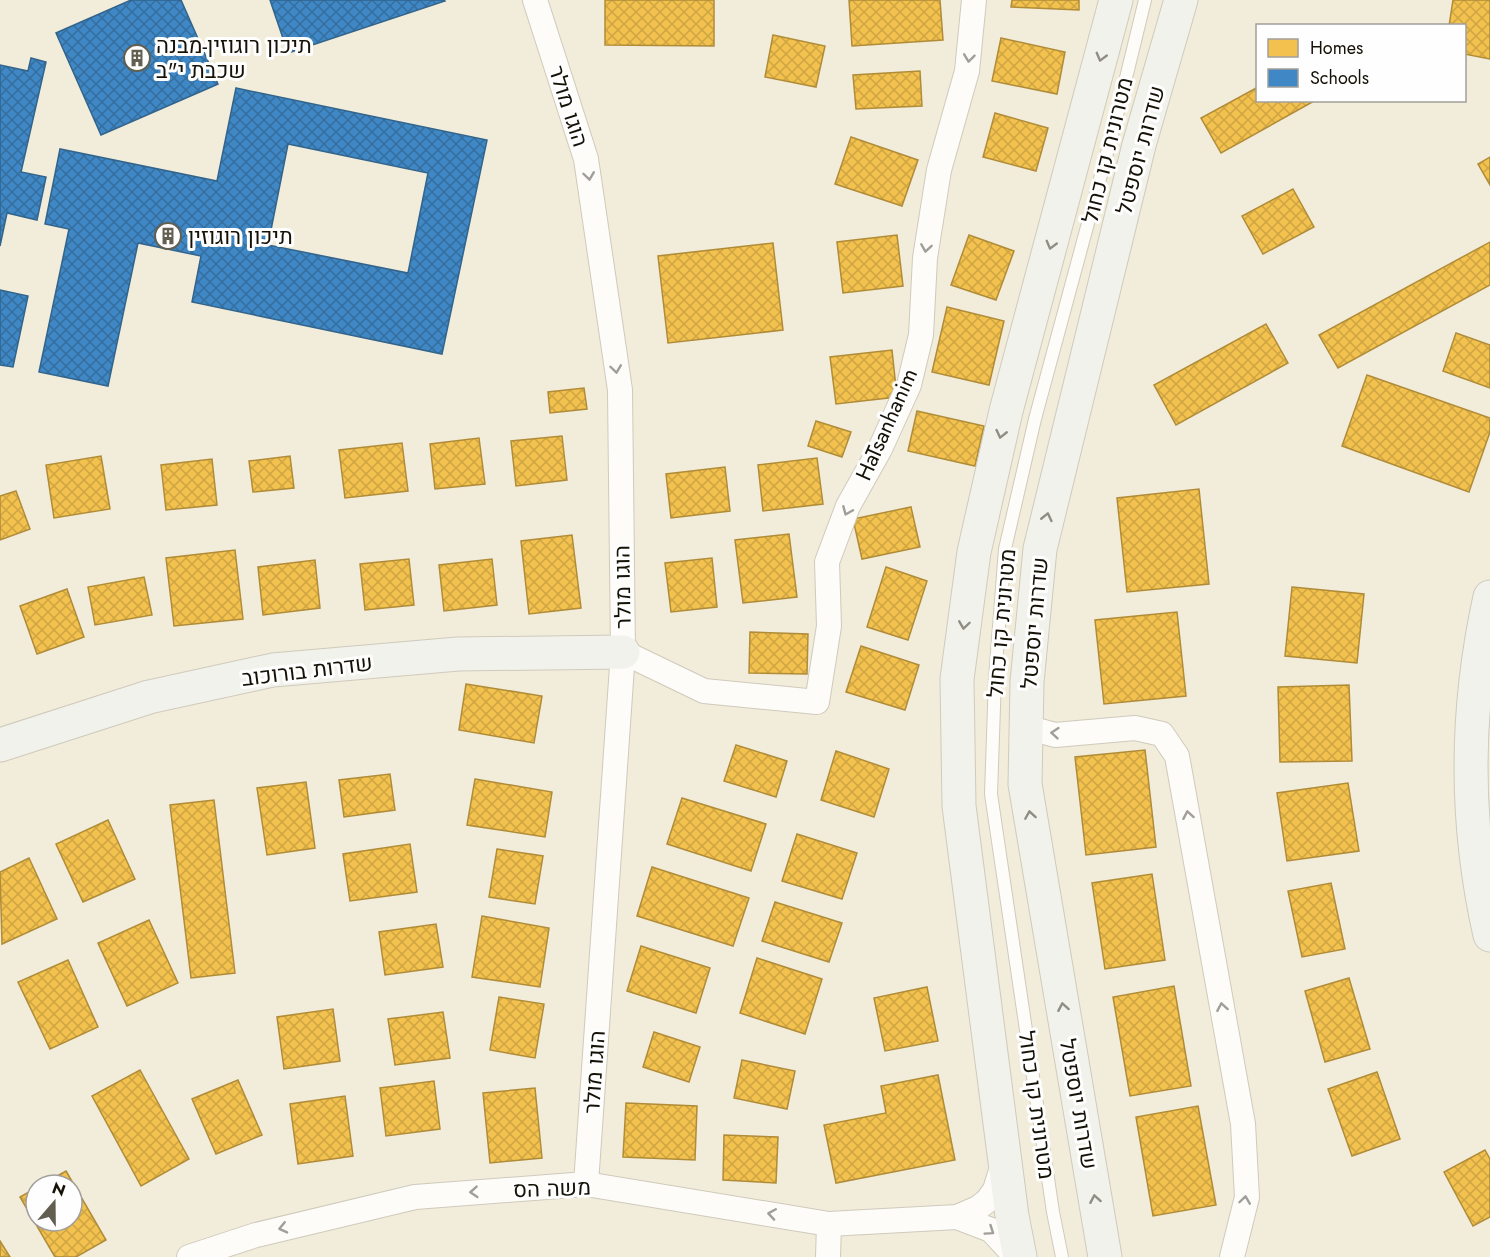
<svg xmlns="http://www.w3.org/2000/svg" width="1490" height="1257" font-family="Jost,Heebo,sans-serif">
	<style>
		.homes { fill: url(#homes-cross-hatch); stroke: #b08c38; stroke-width: 1.5 }
		.schools { fill: url(#schools-cross-hatch); stroke: #32648c; stroke-width: 1.5; fill-rule: evenodd }
		.lines { fill: none; stroke-linecap: round; stroke-linejoin: round }
		.lane-casing { stroke: #cfcabc; stroke-width: 14 }
		.street-casing { stroke: #cfcabc; stroke-width: 26 }
		.secondary-casing { stroke: #cfcabc; stroke-width: 35 }
		.lane { stroke: #fdfcf9; stroke-width: 12 }
		.street { stroke: #fdfcf9; stroke-width: 24 }
		.secondary { stroke: #f2f2ec; stroke-width: 33 }
		.oneway { stroke: #8f8d84 }
		.oneway2 { stroke: #a09e98 }
		.labels { text-anchor: middle; dominant-baseline: central; stroke-width: 6; stroke-linejoin: round; paint-order: stroke }
		.poi-label { font-size: 22px; fill: #151106; stroke: #fefefe; text-anchor: start }
		.street-label { font-size: 22px; fill: #151106; stroke: #fefefe }
	</style>
	<defs>
		<pattern id="homes-cross-hatch" width="8" height="8" patternUnits="userSpaceOnUse" patternTransform="scale(1.5)"><rect width="8" height="8" fill="#f2c14e"/><path d="M0 0l8 8M0 8l8-8" fill="none" stroke="#cfa543"/></pattern>
		<pattern id="schools-cross-hatch" width="8" height="8" patternUnits="userSpaceOnUse" patternTransform="scale(1.5)"><rect width="8" height="8" fill="#3f88c5"/><path d="M0 0l8 8M0 8l8-8" fill="none" stroke="#346e9e"/></pattern>
	</defs>
	<rect width="100%" height="100%" fill="#f2ecda"/>
	<g class="homes">
		<path d="M605,0H714V46L605,45Z"/>
		<path d="M849,0H940L943,40L852,46Z"/>
		<path d="M1012,0H1079V10L1011,7Z"/>
		<path d="M1453,0H1490V59L1464,54V26H1449Z"/>
		<path d="M773,35L825,46L816,87L765,77Z"/>
		<path d="M1001,38L1065,52L1057,94L992,81Z"/>
		<path d="M920,71L922,106L856,109L853,75Z"/>
		<path d="M1258,87V100H1316L1221,153L1201,118Z"/>
		<path d="M995,113L1048,128L1036,171L983,157Z"/>
		<path d="M851,137L918,160L902,206L835,184Z"/>
		<path d="M1490,157V185L1478,164Z"/>
		<path d="M1293,189L1314,227L1263,254L1242,216Z"/>
		<path d="M897,235L903,286L843,293L837,242Z"/>
		<path d="M969,235L1014,251L996,300L951,285Z"/>
		<path d="M1490,242V285L1338,368L1319,335Z"/>
		<path d="M773,243L783,330L668,343L658,256Z"/>
		<path d="M947,307L1004,321L989,385L932,372Z"/>
		<path d="M1266,324L1288,363L1176,425L1154,385Z"/>
		<path d="M1456,333L1490,345V388L1443,371Z"/>
		<path d="M892,350L897,397L836,404L830,357Z"/>
		<path d="M1367,375L1490,418V432L1469,492L1342,446Z"/>
		<path d="M584,388L587,409L550,413L548,392Z"/>
		<path d="M917,411L984,426L975,466L908,451Z"/>
		<path d="M816,421L851,432L842,457L808,446Z"/>
		<path d="M562,436L567,480L516,486L511,441Z"/>
		<path d="M479,438L485,484L435,489L430,444Z"/>
		<path d="M402,443L408,491L345,498L339,450Z"/>
		<path d="M101,456L110,509L54,518L46,465Z"/>
		<path d="M290,456L294,488L253,492L249,461Z"/>
		<path d="M817,458L823,504L763,511L758,465Z"/>
		<path d="M212,459L217,505L166,510L161,465Z"/>
		<path d="M725,467L730,511L671,518L666,474Z"/>
		<path d="M1199,489L1209,584L1127,592L1117,498Z"/>
		<path d="M16,491L30,529L0,540V496Z"/>
		<path d="M911,507L920,547L862,559L853,519Z"/>
		<path d="M789,534L797,597L743,603L735,540Z"/>
		<path d="M572,535L581,608L529,614L521,541Z"/>
		<path d="M235,550L243,619L174,626L166,558Z"/>
		<path d="M712,558L717,607L671,612L665,563Z"/>
		<path d="M409,559L414,605L365,610L360,564Z"/>
		<path d="M492,559L497,605L444,611L439,565Z"/>
		<path d="M315,560L320,608L263,615L258,567Z"/>
		<path d="M886,567L927,581L908,640L867,627Z"/>
		<path d="M144,577L152,615L95,625L88,587Z"/>
		<path d="M1292,587L1364,594L1357,663L1285,656Z"/>
		<path d="M67,589L84,637L37,654L20,606Z"/>
		<path d="M1177,612L1186,696L1104,704L1095,620Z"/>
		<path d="M750,632L808,634L807,674L749,673Z"/>
		<path d="M861,646L919,665L905,710L846,692Z"/>
		<path d="M466,684L542,696L534,743L459,730Z"/>
		<path d="M1349,685L1352,761L1280,762L1278,687Z"/>
		<path d="M736,745L787,761L776,797L724,781Z"/>
		<path d="M1145,750L1156,847L1086,855L1075,757Z"/>
		<path d="M836,751L889,769L874,817L821,800Z"/>
		<path d="M390,774L395,810L344,817L339,780Z"/>
		<path d="M475,779L552,792L545,837L467,825Z"/>
		<path d="M306,782L315,848L267,855L257,788Z"/>
		<path d="M1348,783L1359,851L1287,861L1277,793Z"/>
		<path d="M682,798L766,824L751,871L667,844Z"/>
		<path d="M214,800L235,973L191,978L170,805Z"/>
		<path d="M108,820L135,879L83,902L56,844Z"/>
		<path d="M797,834L857,853L842,899L782,881Z"/>
		<path d="M410,844L417,892L350,901L343,854Z"/>
		<path d="M497,849L543,856L535,904L489,897Z"/>
		<path d="M29,858L57,919L2,944L0,872Z"/>
		<path d="M652,867L749,898L733,946L637,916Z"/>
		<path d="M1152,874L1165,960L1105,969L1092,883Z"/>
		<path d="M1331,883L1345,949L1302,957L1288,891Z"/>
		<path d="M775,902L842,923L829,962L762,941Z"/>
		<path d="M482,916L549,928L540,987L472,977Z"/>
		<path d="M149,920L178,983L127,1006L98,943Z"/>
		<path d="M436,924L443,967L385,975L379,932Z"/>
		<path d="M641,946L710,968L696,1013L627,991Z"/>
		<path d="M757,958L822,979L805,1034L740,1013Z"/>
		<path d="M68,960L98,1027L50,1049L18,982Z"/>
		<path d="M1349,978L1370,1049L1325,1062L1305,991Z"/>
		<path d="M1174,986L1191,1086L1130,1096L1113,997Z"/>
		<path d="M927,987L938,1041L885,1051L874,998Z"/>
		<path d="M499,997L544,1004L535,1058L490,1050Z"/>
		<path d="M333,1009L340,1061L284,1069L277,1017Z"/>
		<path d="M443,1012L450,1058L395,1065L388,1019Z"/>
		<path d="M654,1032L700,1047L689,1082L643,1067Z"/>
		<path d="M742,1060L795,1071L787,1109L734,1098Z"/>
		<path d="M140,1070L189,1159L141,1186L92,1096Z"/>
		<path d="M1377,1072L1400,1139L1352,1156L1328,1089Z"/>
		<path d="M938,1075L955,1160L836,1183L824,1125L886,1113L881,1086Z"/>
		<path d="M238,1080L262,1135L216,1154L192,1099Z"/>
		<path d="M434,1081L440,1129L386,1136L380,1088Z"/>
		<path d="M535,1088L542,1158L490,1163L483,1093Z"/>
		<path d="M345,1096L353,1156L298,1164L290,1104Z"/>
		<path d="M626,1103L697,1106L695,1160L623,1157Z"/>
		<path d="M1198,1106L1216,1205L1153,1216L1136,1117Z"/>
		<path d="M724,1135L778,1137L776,1183L723,1180Z"/>
		<path d="M1485,1150L1490,1159V1217L1473,1226L1444,1172Z"/>
		<path d="M66,1171L106,1240L76,1257H55L20,1197L36,1188V1221H72V1185H41Z"/>
		<path d="M0,1241L10,1257H0Z"/>
	</g>
	<g class="schools">
		<path d="M131,0H181L218,84L101,135L56,33Z"/>
		<path d="M270,0H444L445,1L288,53Z"/>
		<path d="M31,58L46,62L21,172L46,177L37,220L7,213L0,246V65L28,71Z"/>
		<path d="M236,88L487,140L442,354L192,302L201,256L138,243L108,386L39,372L69,229L45,224L60,149L217,181ZM288,144L428,173L408,273L268,245Z"/>
		<path d="M0,290L28,296L13,367L0,365Z"/>
	</g>
	<g class="lines">
		<defs>
			<path id="lane" d="M1062,1257L1053,1212L991,794L995,678L1005,549L1035,419L1114,127L1145,0"/>
			<g id="street">
				<path d="M535,0L586,159L620,390L623,652L586,1184"/>
				<path d="M623,652L704,691L817,702L829,626L827,562L848,506L880,449L909,385L921,335L925,258L939,170L967,71L974,0"/>
				<path d="M1026,727L1055,735L1135,728L1162,734L1177,756L1243,1124L1247,1197L1232,1257"/>
				<path d="M957,1217L991,1230L1016,1257"/>
				<path d="M189,1257L256,1235L415,1197L586,1184L829,1224L957,1217L978,1208L987,1201L995,1190L1003,1164"/>
				<path d="M828,1257L829,1224"/>
			</g>
			<g id="secondary">
				<path d="M1490,597C1465,710 1464,821 1490,935"/>
				<path d="M0,745L149,697L273,670L458,654L623,652"/>
				<path d="M1020,1257L1012,1216L959,806L957,679L974,552L1006,411L1116,0"/>
				<path d="M1105,1257L1025,784L1027,682L1040,549L1139,145L1181,0"/>
			</g>
		</defs>
		<use href="#lane" class="lane-casing"/>
		<use href="#street" class="street-casing"/>
		<use href="#secondary" class="secondary-casing"/>
		<use href="#lane" class="lane"/>
		<use href="#street" class="street"/>
		<use href="#secondary" class="secondary"/>
	</g>
	<defs><path id="oneway-chevron" d="M-2-3.5L2.5 0L-2 3.5" fill="none" stroke-width="1.6" stroke-linecap="round" stroke-linejoin="round" transform="scale(1.5)"/></defs>
	<g class="oneway">
		<use href="#oneway-chevron" transform="translate(1101 57) rotate(105)"/>
		<use href="#oneway-chevron" transform="translate(1051 245) rotate(105)"/>
		<use href="#oneway-chevron" transform="translate(1001 434) rotate(103)"/>
		<use href="#oneway-chevron" transform="translate(1047 517) rotate(-77)"/>
		<use href="#oneway-chevron" transform="translate(964 625) rotate(98)"/>
		<use href="#oneway-chevron" transform="translate(1030 815) rotate(-99)"/>
		<use href="#oneway-chevron" transform="translate(1063 1007) rotate(-100)"/>
		<use href="#oneway-chevron" transform="translate(1095 1199) rotate(-100)"/>
	</g>
	<g class="oneway2">
		<use href="#oneway-chevron" transform="translate(969 58) rotate(97)"/>
		<use href="#oneway-chevron" transform="translate(589 176) rotate(82)"/>
		<use href="#oneway-chevron" transform="translate(926 248) rotate(99)"/>
		<use href="#oneway-chevron" transform="translate(616 369) rotate(82)"/>
		<use href="#oneway-chevron" transform="translate(847 511) rotate(113)"/>
		<use href="#oneway-chevron" transform="translate(1055 733) rotate(-175)"/>
		<use href="#oneway-chevron" transform="translate(1188 815) rotate(-100)"/>
		<use href="#oneway-chevron" transform="translate(1222 1007) rotate(-100)"/>
		<use href="#oneway-chevron" transform="translate(474 1192) rotate(176)"/>
		<use href="#oneway-chevron" transform="translate(1245 1200) rotate(-82)"/>
		<use href="#oneway-chevron" transform="translate(772 1214) rotate(-171)"/>
		<use href="#oneway-chevron" transform="translate(283 1228) rotate(167)"/>
		<use href="#oneway-chevron" transform="translate(990 1231) rotate(34)"/>
	</g>
	<defs>
		<symbol id="building-ring" viewBox="-11 -11 22 22"><circle r="9.5" fill="#fefefe" stroke="#625e50" stroke-width="1.5"/><path d="M-4-6H4V6H1V3H-1V6H-4ZM-2.5-4.3h1.7v1.8h-1.7ZM.8-4.3h1.7v1.8H.8ZM-2.5-1h1.7V.8h-1.7ZM.8-1h1.7V.8H.8Z" fill="#625e50"/></symbol>
	</defs>
	<g fill-rule="evenodd">
		<use href="#building-ring" x="122" y="43" width="30" height="30"/>
		<use href="#building-ring" x="153" y="221" width="30" height="30"/>
	</g>
	<g class="labels">
		<g class="poi-label">
			<text x="156" y="45">תיכון רוגוזין-מבנה<tspan x="156" dy="25">שכבת י"ב</tspan></text>
			<text x="188" y="236">תיכון רוגוזין</text>
		</g>
		<g class="street-label">
			<text transform="translate(569 106) rotate(72)">הוגו מולר</text>
			<text transform="translate(1107 150) rotate(-76)">מטרונית קו כחול</text>
			<text transform="translate(1140 150) rotate(-75)">שדרות יוספטל</text>
			<text transform="translate(886 424) rotate(-66)">HaTsanhanim</text>
			<text transform="translate(622 587) rotate(-91)">הוגו מולר</text>
			<text transform="translate(1001 623) rotate(-85)">מטרונית קו כחול</text>
			<text transform="translate(1034 623) rotate(-85)">שדרות יוספטל</text>
			<text transform="translate(307 670) rotate(-7)">שדרות בורוכוב</text>
			<text transform="translate(594 1072) rotate(-86)">הוגו מולר</text>
			<text transform="translate(1079 1104) rotate(80)">שדרות יוספטל</text>
			<text transform="translate(1037 1105) rotate(82)">מטרונית קו כחול</text>
			<text transform="translate(552 1188) rotate(-2)">משה הס</text>
		</g>
	</g>
	<rect x="1256" y="24" width="210" height="78" fill="#fefefe" stroke="#a19f9b" stroke-width="1.5"/>
	<rect x="1268" y="39" width="30" height="18" fill="#f2c14e" stroke="#a19f9b" stroke-width="1.5"/>
	<text x="1310" y="54" font-size="18" fill="#151106">Homes</text>
	<rect x="1268" y="69" width="30" height="18" fill="#3f88c5" stroke="#a19f9b" stroke-width="1.5"/>
	<text x="1310" y="84" font-size="18" fill="#151106">Schools</text>
	<g transform="translate(54 1203) rotate(20)"><circle r="28" fill="#fefefe" stroke="#a19f9b" stroke-width="1.5"/>
	<path d="M0-4.5L10 22L0 15L-10 22Z" fill="#625e50"/>
	<text y="-9" font-size="16" font-weight="bold" text-anchor="middle" fill="#151106">N</text>
	</g>
</svg>
